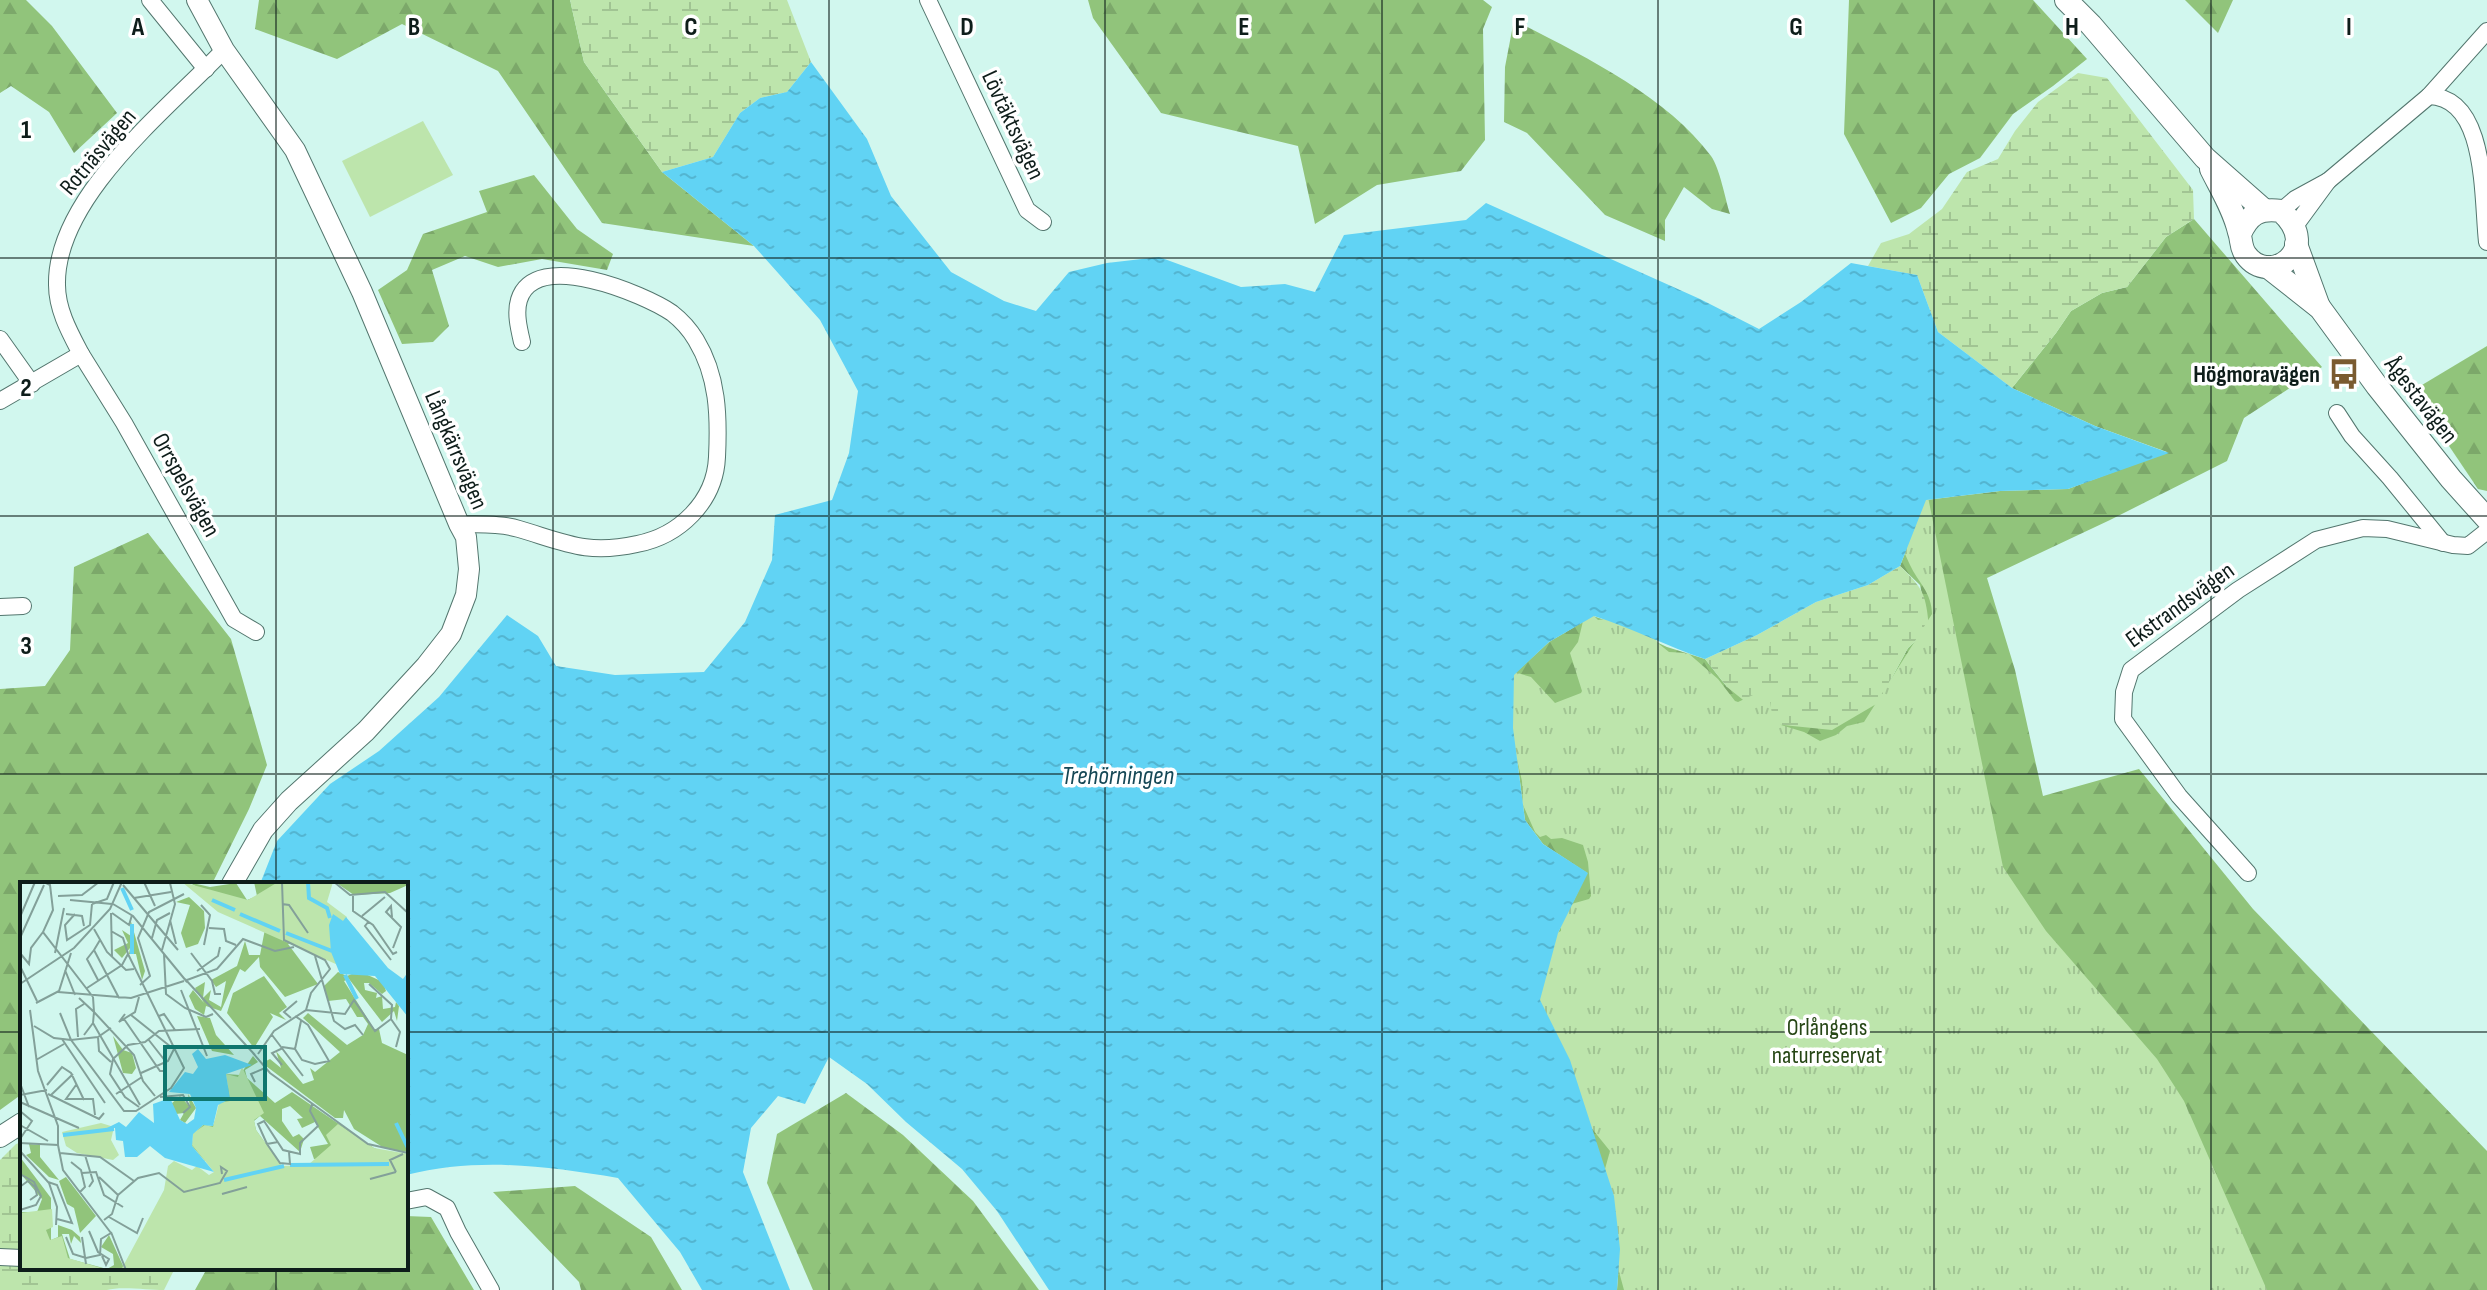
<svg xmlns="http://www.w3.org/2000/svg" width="2487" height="1290" font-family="'Sofia Sans Condensed',sans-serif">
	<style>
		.grass { fill: #bde5ac }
		.forest { fill: url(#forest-firs) }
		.wetland { fill: url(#wetland-marsh) }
		.park { fill: url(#park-tufts) }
		.water { fill: url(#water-ripples) }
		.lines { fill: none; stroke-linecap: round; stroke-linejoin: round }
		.minor-casing { stroke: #53766e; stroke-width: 18 }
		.tertiary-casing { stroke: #53766e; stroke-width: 22 }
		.secondary-casing { stroke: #53766e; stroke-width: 24 }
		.minor { stroke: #fff; stroke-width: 16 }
		.tertiary { stroke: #fff; stroke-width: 20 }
		.secondary { stroke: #fff; stroke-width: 22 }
		.grid { fill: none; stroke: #0e1d1a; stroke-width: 2; stroke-opacity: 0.55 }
		.labels { text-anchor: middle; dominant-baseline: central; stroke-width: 7; stroke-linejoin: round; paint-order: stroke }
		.street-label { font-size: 24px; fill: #0e1d1a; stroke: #fff }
		.poi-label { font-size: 24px; font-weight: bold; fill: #0e1d1a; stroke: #fff; text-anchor: end }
		.park-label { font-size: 24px; fill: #264615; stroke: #fff }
		.water-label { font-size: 26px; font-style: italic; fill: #164856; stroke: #fff }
		.inset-river { fill: none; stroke: #61d3f4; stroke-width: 4 }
		.inset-road { fill: none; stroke: #83a099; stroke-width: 2 }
		.view { fill: #0f766e; fill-opacity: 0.15; stroke: #0f766e; stroke-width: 4 }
		.inset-edge { fill: none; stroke: #0e1d1a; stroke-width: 4 }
		.grid-label { font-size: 26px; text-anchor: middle; font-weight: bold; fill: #0e1d1a; stroke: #fff; stroke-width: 7; stroke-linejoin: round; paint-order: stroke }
	</style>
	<defs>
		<pattern id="forest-firs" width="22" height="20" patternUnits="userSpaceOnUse" patternTransform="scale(2)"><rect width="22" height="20" fill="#91c47b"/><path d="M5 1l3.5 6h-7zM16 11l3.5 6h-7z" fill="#7ca86a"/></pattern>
		<pattern id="wetland-marsh" width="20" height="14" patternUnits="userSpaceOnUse" patternTransform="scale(2)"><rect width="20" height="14" fill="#bde5ac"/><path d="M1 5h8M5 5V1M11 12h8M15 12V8" fill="none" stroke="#a1c493"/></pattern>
		<pattern id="park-tufts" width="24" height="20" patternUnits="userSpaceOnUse" patternTransform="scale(2)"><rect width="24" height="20" fill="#bde5ac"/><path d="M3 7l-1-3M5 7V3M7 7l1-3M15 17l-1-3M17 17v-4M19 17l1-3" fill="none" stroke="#a1c493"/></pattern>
		<pattern id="water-ripples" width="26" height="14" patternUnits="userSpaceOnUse" patternTransform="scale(2)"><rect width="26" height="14" fill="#61d3f4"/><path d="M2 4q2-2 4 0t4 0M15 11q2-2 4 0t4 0" fill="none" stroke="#53b5d1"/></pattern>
	</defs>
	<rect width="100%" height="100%" fill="#d1f7ee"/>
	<path class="grass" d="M423,121L453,175L370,217L342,161Z"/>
	<g class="forest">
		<path d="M0,0H26L52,26L117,113L74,153L49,112L11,86L0,93Z"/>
		<path d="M259,0H570L584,62L662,172L754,246L602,223L498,71L402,24L337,59L255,29Z"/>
		<path d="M1088,0H1483L1492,7L1483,29L1485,140L1461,171L1377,185L1315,224L1298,146L1161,113L1093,18Z"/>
		<path d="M1849,0H2033L2087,59L2053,86L2013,114L1980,158L1949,174L1921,208L1891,223L1844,134Z"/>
		<path d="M2185,0H2233L2218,33Z"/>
		<path d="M1514,20C1580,54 1666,95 1711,156C1720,169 1725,198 1730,214L1712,209L1684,187L1665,220V241L1605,215L1527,133L1504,122L1505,67Z"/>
		<path d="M534,175L577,229L613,254L607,270L542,259L498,267L465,256L432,270L449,326L433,342L402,344L378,290L407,270L423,234L487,212L479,191Z"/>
		<path d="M2194,219L2322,367L2244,418L2227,461L2110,520L1987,578L2015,670L2043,796L2139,769L2253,909L2487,1151V1290H1617L1620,1249L1540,1001L1558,933L1587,873L1543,844L1525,820L1513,728V675L1549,642L1593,616L1620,625L1667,647L1705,659L1727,687L1878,703L1908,648L1929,628L1920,585L1900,566L1926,500L2000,491L2068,489L2167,452L2095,426L2012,388L2056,333L2071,311L2102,293L2127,287L2166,237Z"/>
		<path d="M2487,346V491L2478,489L2412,391Z"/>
		<path d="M148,533L231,639L267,765L249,809L212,884H22V1094L0,1110V689L45,686L70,650L74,567Z"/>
		<path d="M846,1093L903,1135L973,1201L1039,1290H813L767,1183L777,1134Z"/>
		<path d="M575,1186L651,1237L682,1290H581L579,1282L493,1192Z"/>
		<path d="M406,1216L431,1217L474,1290H195L205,1272L218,1268H406Z"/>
	</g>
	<g class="wetland">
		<path d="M570,0H787L811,62L787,92L760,98L740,113L713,157L662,172L584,62Z"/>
		<path d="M2078,73L2107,78L2193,190L2194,219L2166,237L2127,287L2102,293L2071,311L2056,333L2012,388L1938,332L1917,275L1868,266L1881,243L1909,234L1942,209L1967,172L1998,159L2015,131L2038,102Z"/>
		<path d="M1900,566C1924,589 1926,595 1929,628L1908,648L1878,703L1832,730L1773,724L1727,687L1705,659L1757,635L1816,602L1868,585Z"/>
		<path d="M22,1142V1268H175L164,1290C149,1290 120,1286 107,1290H0V1160L16,1144Z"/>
	</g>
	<path class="park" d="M1928,497L2003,867L2046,931L2157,1059L2184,1101L2267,1290H1624L1618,1268L1605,1169L1610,1151L1589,1125L1532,1025L1555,934L1561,931V922L1568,905L1589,899L1591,896L1588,862L1583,845L1562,838L1551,839L1546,835L1540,837L1535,832L1523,805L1522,781L1502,694L1511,671L1531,677L1555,703L1581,693L1582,691L1570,653L1578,642L1584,617L1590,612L1598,620L1606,619L1653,636L1659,644L1669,652L1688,653L1718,679L1735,701L1738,702L1753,695H1765L1770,701L1772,714L1781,725L1804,732L1820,741L1836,735L1847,726L1864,722L1932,614C1932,593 1918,582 1910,565C1905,555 1901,544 1898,533Z"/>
	<path class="water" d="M811,62L867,139L891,196L951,272L1004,301L1036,311L1069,272L1107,263L1159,257L1241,287L1285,284L1315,292L1344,235L1466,220L1486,203L1700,299L1759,329L1801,302L1851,263L1917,275L1938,332L2012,388L2095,426L2169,453L2068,489L2000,491L1926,500L1900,566L1868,585L1816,602L1757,635L1705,659C1666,646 1632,628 1594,616L1549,642L1514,675L1513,728L1525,820L1543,844L1588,873L1558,933L1540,1000L1570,1060L1614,1196L1620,1249L1617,1290H1049L997,1211L962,1169L906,1122L867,1084L829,1057L805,1104L778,1096L751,1128L743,1172L790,1290H702L680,1252L618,1178C545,1166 479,1157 406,1175V884H260L277,841L330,784L379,751L439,697L507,615L538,636L556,666L615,675L704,672L745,622L772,560L775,515L832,500L849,453L858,391L820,320L754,246L662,172L713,157L740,113L760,98L787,92Z"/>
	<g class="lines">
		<defs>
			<g id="minor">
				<path d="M150,0L206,69"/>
				<path d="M928,0L1027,210L1043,222"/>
				<path d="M2429,96C2487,97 2482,196 2487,242"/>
				<path d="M2328,181L2429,96L2487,31"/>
				<path d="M2281,211L2295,199L2328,181L2295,226"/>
				<path d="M0,339L32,384"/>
				<path d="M81,354L124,423L234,619L256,632"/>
				<path d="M0,401L81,354C70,333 57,310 57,285C55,197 168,109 224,50"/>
				<path d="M2337,413L2352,436L2390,478L2443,543"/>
				<path d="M459,524C479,525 500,523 519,529C566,543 587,555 637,544C679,536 715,502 717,457C719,416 718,376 696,340C690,330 681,320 672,313C644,294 535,248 519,300C515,313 519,329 522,342"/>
				<path d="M0,607L23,606"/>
				<path d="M2248,873L2179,796L2123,719L2124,692L2131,670L2238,590L2316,540L2363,528L2387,529L2453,545L2468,546L2487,531"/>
				<path d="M406,1201L427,1197L447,1208L458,1232L491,1290"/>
				<path d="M0,1257L22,1258"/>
			</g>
			<g id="tertiary">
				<path d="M197,0L224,50L295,150L362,292L459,524L466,537L469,569L466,595L451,634L426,666L366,731L289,801L263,830L232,884"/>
				<path d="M0,1137L22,1123"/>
			</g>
			<g id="secondary">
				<path d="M2066,0L2091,25L2205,158L2264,210"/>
				<path d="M2211,169C2221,189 2234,210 2239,232C2242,240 2240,247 2246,255C2269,287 2324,250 2281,211C2259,208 2249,214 2240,234"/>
				<path d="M2296,244L2319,307"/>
				<path d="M2268,267L2320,308L2377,386L2451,479L2487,519"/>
			</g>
		</defs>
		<use href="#minor" class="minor-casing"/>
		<use href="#tertiary" class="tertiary-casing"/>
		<use href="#secondary" class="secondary-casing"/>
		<use href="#minor" class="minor"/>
		<use href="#tertiary" class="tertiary"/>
		<use href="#secondary" class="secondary"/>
	</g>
	<path class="grid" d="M276,0V884M553,0V1290M829,0V1290M1105,0V1290M1382,0V1290M1658,0V1290M1934,0V1290M2211,0V1290M0,258H2487M0,516H2487M0,774H2487M0,1032H22M406,1032H2487M276,1268V1290"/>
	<defs>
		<symbol id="bus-bare" viewBox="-9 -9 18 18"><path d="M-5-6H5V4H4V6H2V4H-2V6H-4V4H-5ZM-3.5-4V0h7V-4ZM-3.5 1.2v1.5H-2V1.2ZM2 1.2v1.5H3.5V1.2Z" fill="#7a5b30" stroke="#fff" stroke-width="2.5" paint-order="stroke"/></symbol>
	</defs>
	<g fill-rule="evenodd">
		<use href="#bus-bare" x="2322" y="352" width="44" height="44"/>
	</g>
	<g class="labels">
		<g class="street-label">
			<text transform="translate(1013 125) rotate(65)">Lövtäktsvägen</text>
			<text transform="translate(98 152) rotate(-50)">Rotnäsvägen</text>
			<text transform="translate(2421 400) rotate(52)">Ågestavägen</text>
			<text transform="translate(456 450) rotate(67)">Långkärrsvägen</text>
			<text transform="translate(186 485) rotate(61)">Orrspelsvägen</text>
			<text transform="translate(2180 605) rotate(-36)">Ekstrandsvägen</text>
		</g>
		<g class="poi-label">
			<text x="2320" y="374">Högmoravägen</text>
		</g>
		<g class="park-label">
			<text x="1827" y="1027">Orlångens<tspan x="1827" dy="28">naturreservat</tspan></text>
		</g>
		<g class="water-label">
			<text x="1118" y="776">Trehörningen</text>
		</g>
	</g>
	<g transform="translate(20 882)">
		<rect width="388" height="388" fill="#d1f7ee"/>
		<path d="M168,0L190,5L216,1L227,18L237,14L234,0H261L251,24L188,11ZM315,0H388V3L370,11L334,13ZM261,9L266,16H261L263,30L269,29L279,51L269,47L267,51L281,59L268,62L298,102L265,115L240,85L239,75L225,90L220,87L201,129L186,124L184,133L175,127L169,114L173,108L184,121L175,106L185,100L183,116L191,108L189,118L201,125L206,99L196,105L191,98L217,84L225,59L229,73H240L245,47L253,34L259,35L256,22ZM169,15L184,29L185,46L178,62L166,66L161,51L170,23L156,20ZM110,36L125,89L122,98L116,72H109L110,66L102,76L94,68L108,61L102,48L111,54ZM339,89L363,100L366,109L362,112L349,101H344L345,108L357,111L356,116L362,114L363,127L375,125L376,120L379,124L377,139L374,129L362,140L329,97L324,99L354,147H359L362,161L388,173V270L364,266L334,247L324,228L323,236H315L242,181L250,177L261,186L256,169L283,202L294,198L290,186L295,190L320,170L283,136L288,131L327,163L343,153L348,142L343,135H337L326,117L308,119L304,104L318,90L327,94ZM244,94L267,125L259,131L266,138L250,131L253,135L234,166L207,131L213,111ZM177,134L190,136L196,153L214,173L192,169ZM93,154L103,168L112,171L116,186L112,192L103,191ZM233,174L238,180L225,188L227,196L255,221L272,210L354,266L373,273L294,277L290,265L308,262L295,240L282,246L277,237L283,236L270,224L262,227V239L273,255L279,252L284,257L280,270L240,234L234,239L236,248L258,279H185L172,264L174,251L183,243L193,244L209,200L206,192L220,193ZM168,212L176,226L165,241L160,238L164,231L156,232L151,222L160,214L170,225ZM9,262L20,263V275L39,298L29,295L6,273L11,271ZM0,275L31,316V358L38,355V343L52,348L60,355L61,361L54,354L51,362L49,352H42L50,377L87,387L94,383L93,372L81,365L89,353L105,388H17L0,368V330H17L22,317L0,291ZM46,295L76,334L60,351L54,326L47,322L39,299Z" fill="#91c47b"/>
		<path d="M81,241L94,245L91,258L99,273L93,278L57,271L46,264L42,250Z" fill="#bde5ac"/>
		<path d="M162,0L228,18L258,0H313L307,20L327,35L319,47L318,83L198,30ZM222,185L244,231L234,238L236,248L262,284L288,283L311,263L306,253L318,242L354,266L388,272V388H101L144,308L148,284L154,279L172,288L177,284L189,293L194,290L172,263L173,251L185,243L193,245L199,221L210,219L206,192L218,195ZM32,327L33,345L26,348L30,358L42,354L48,376L88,388H0V331Z" fill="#bde5ac"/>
		<path d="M313,32L323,39L326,35L368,86L383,97L388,90V135L355,94L320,92L311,70L309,43ZM178,167L186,177L205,173L232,183L206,192L210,217L198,223L193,244L183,243L173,252L172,264L194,290L145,276L130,264L117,275H105L103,259L96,258L95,246H87L99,240L106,245L119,230L134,241L133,222L150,216L160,238L167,242L174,237L176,226L170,212L149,210L165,190L173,192L178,185L172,172Z" fill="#61d3f4"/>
		<path class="inset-river" d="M288,0L289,16L307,26L310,36M102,6L112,28M192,18L215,28M220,32L260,49M266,51L312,69M112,72V42M325,93L337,117M376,241L388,266M43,253L94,247M270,283L369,282M204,298L264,284"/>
		<path class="inset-road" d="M24,0L30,3L33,28L23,50L73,115M124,0L135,24M314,0L330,13L365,10L388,31M103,3L158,68M38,14L62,13L79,0M333,14V29L353,43L373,72L377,70M114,16L151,10M50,18L92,22M72,22L87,17L94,0M93,22L113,34L167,100M262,22L269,23L288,51M181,23L190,33L184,63M91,31L92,74M92,31L109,43L112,33M46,32L62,34L64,44M55,32L45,43L47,58L70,43L72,22M342,34L365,15M0,35L15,0M372,35L371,24L366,30L381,45L373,66M150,38L156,62M349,39L345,44L371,78M189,46L204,47L206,59L216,63M74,47L87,70L106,88L114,87M0,56L24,3M132,56L137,38L150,31M80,58L74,68L99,116M74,68L67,77L78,98M142,68L155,22L150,1M0,71L9,82L11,66L23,50M35,71L44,26M171,71L192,99L195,112H201M144,72L146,112L165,126L186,135L193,132M295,74L314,139L325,147L335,143L343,153M0,84L17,119M45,88L55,113M177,89L198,74L200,65M165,97L235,173M167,98L197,87L223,57L255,69L274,65M0,102L54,66L90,27L102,0M349,102L372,123L371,137L380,150L376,165M120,103L130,94L118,56L129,30L164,12M67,106L102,83L108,72L103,56L91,49M161,108L187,174M38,110L111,116L164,99M73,115L74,130L114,173L123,199L135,214M59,116L74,130L73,141L64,153M16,121L39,109L51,71M10,128L18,189L38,244V263M286,128L325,132L334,118L355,149L371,137M40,131L51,158L78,155L91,146M105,132L99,140L115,130L119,115M111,133L151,165M139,134L144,132L155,148M271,136L264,130L277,119M104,137L140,189H146M73,141L120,223M14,144L34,156L51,158L104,229H116L151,206L164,186L108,72M252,153L283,194M58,155L56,127L64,122M78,155L79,169L91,180M42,157L85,221M128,157L146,180M262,165L275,167L282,178L295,182L309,179L288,143L275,134M275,167L281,139M233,171L250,191L348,262L388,271M238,172L254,149L286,128L291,111L310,87L305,78L264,58L262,0M16,178L44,162M262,183L252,171L263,166M121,191L148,179L154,167M235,200L231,192L245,186M0,201L9,225M27,203L42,185L51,191L64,218M56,203L46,217H73L75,233M28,212L79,237L84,231M96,212L122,195M0,213L27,208M31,213L53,192M140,215L163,213L170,225L163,231M0,220L59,246M119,225L105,215L90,192L93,177L108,163L125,160L139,149L180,147M0,229L12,239L0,257M0,243L28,259M258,260L247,262L260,281L270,282L269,270M0,261L38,263L43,288L91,351M247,262L238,242L244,239L263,268L280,272V261L298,244L290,229L292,222M0,269L29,301L37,325L36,343M40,271L80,275L114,299M65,273L73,299L69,305M51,280L61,288L65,305L60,310M376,290L370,278L383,272M62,291L76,290L84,313L103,325M0,292L14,300L21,314L16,323L0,328M79,295L98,313M350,297L376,290M28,300L37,303L52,341L37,337M1,304L8,299L15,305L17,313L10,318M202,312L227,305M89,335L117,351L123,336M84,338L92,332L98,313L118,296L139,291L164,310L200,301L207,289L201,285L202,292M69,349L78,370L89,377L86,383L82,374M91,350L106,388M46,355L53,372L66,376L80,373L81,357L91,351M62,355L66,382"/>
		<path class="view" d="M145,165H245V217H145Z"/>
		<rect width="388" height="388" class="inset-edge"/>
	</g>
	<g class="grid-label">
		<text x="138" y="35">A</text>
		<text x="414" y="35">B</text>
		<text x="691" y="35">C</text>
		<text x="967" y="35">D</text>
		<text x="1244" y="35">E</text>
		<text x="1520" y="35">F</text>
		<text x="1796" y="35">G</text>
		<text x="2072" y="35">H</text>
		<text x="2349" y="35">I</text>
		<text x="26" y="138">1</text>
		<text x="26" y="396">2</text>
		<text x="26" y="654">3</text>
	</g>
</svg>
